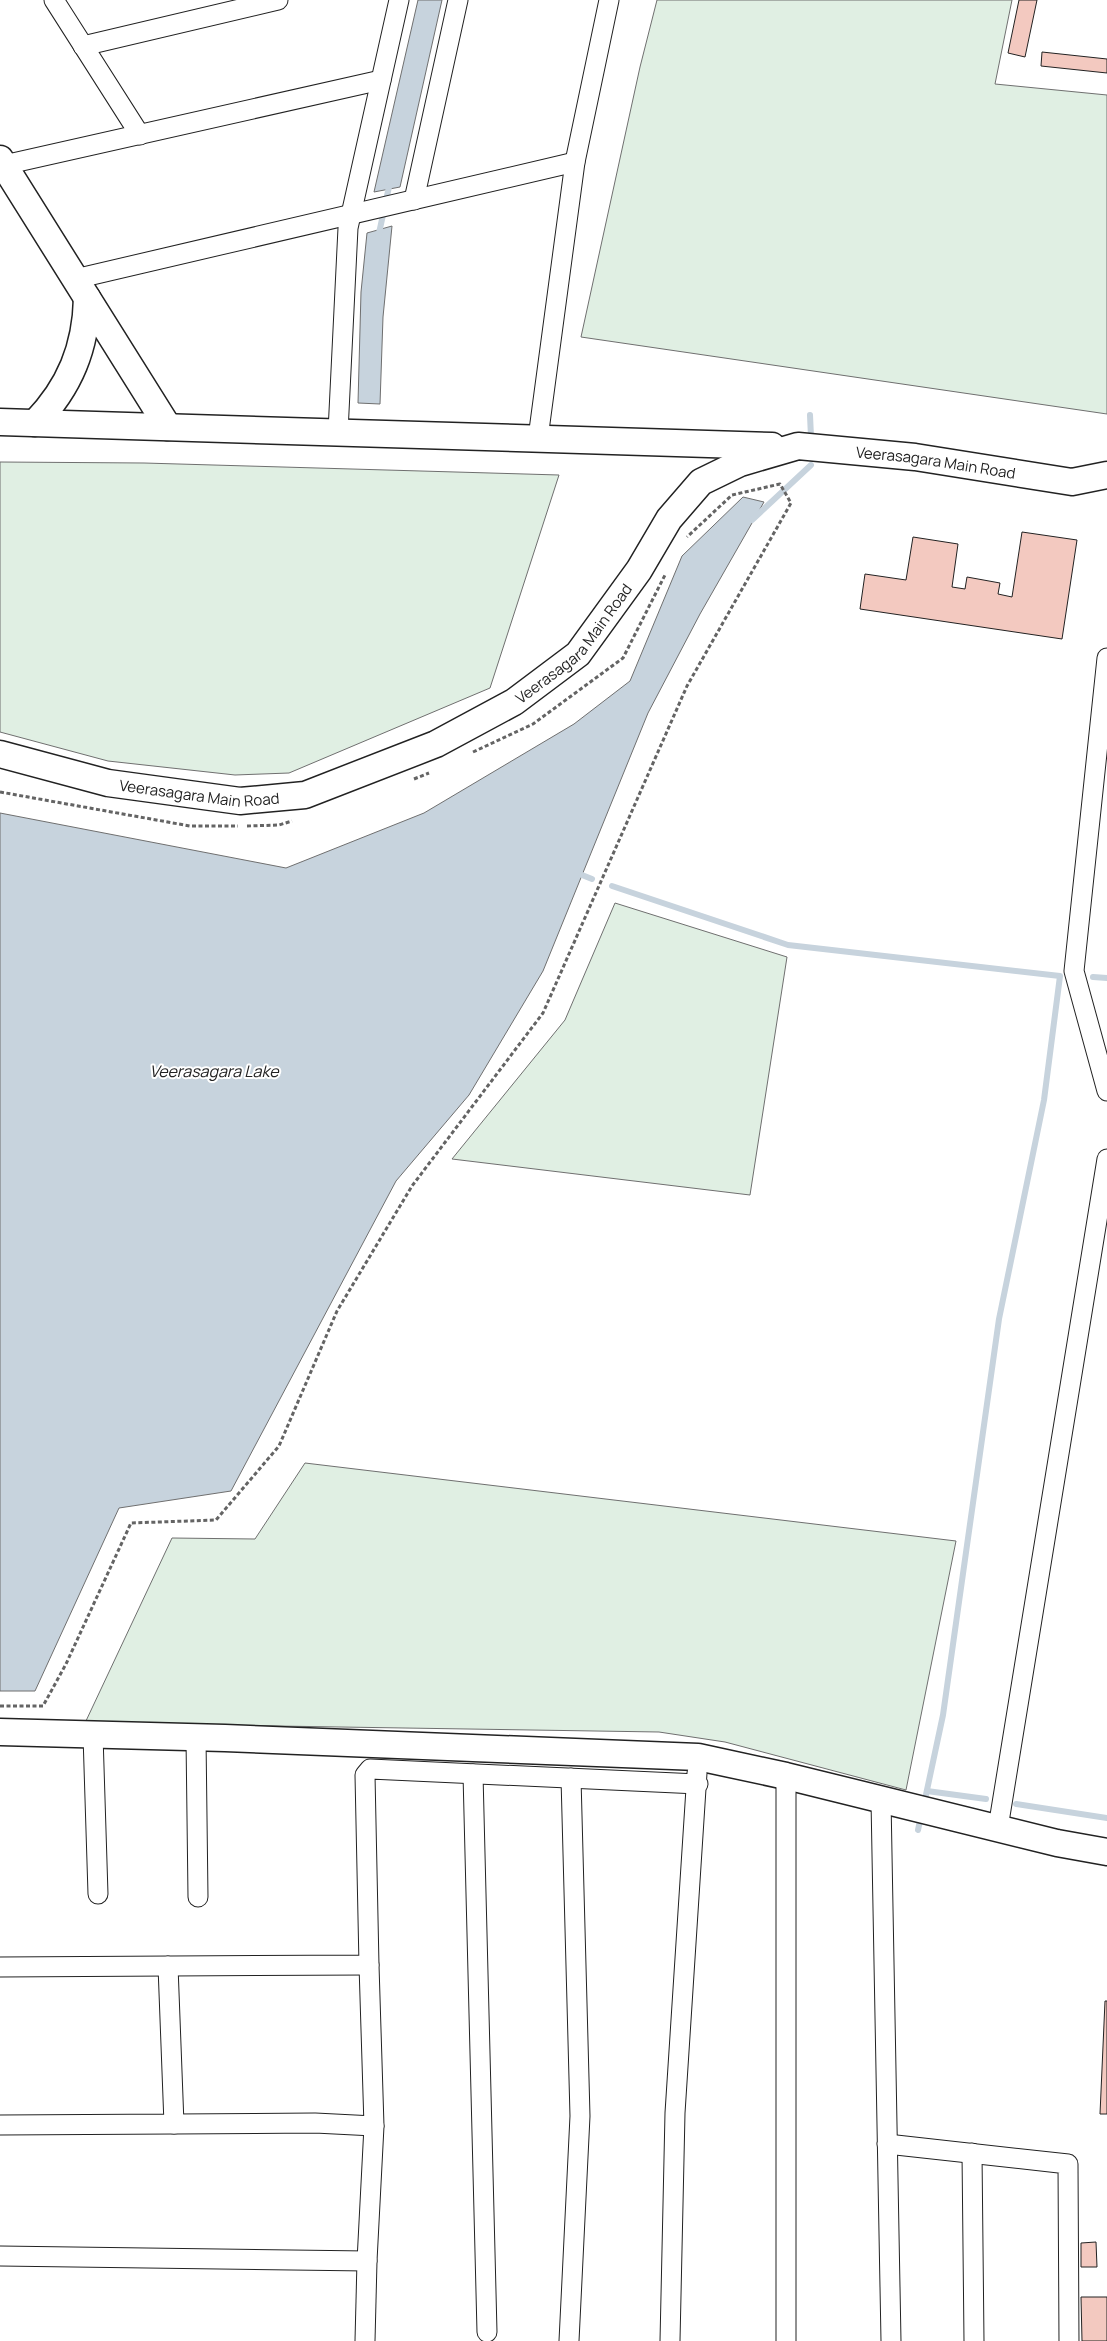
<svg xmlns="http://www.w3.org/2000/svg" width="1107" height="2341" font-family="Manrope,sans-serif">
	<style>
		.green { fill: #e0efe3; stroke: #6f6f6f }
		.water { fill: #c7d3dd; stroke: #6f6f6f }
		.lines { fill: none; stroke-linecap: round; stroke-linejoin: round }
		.stream { stroke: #c7d3dd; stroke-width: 6 }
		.building { fill: #f3c9c0; stroke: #222 }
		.street-casing { stroke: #222; stroke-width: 21 }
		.secondary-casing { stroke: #222; stroke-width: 29 }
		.path { stroke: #646464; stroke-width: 3; stroke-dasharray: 4 2.5; stroke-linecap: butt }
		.street { stroke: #fff; stroke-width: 19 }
		.secondary { stroke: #fff; stroke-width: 26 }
		.labels { text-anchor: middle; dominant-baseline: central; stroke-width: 4; stroke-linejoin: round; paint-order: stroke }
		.street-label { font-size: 15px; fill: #222; stroke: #fff }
		.water-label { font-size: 16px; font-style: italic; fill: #222; stroke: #fff }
	</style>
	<rect width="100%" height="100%" fill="#fff"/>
	<g class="green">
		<path d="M657,0H1012L995,84L1107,95V414L581,337L640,67Z"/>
		<path d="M0,462L144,463L559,475L490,688L289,773L235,775L108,761L0,732Z"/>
		<path d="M615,903L787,957L750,1195L452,1159L565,1020Z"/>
		<path d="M305,1463L956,1541L906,1790L725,1742L659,1732L85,1723L172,1538L255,1539Z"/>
	</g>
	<g class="water">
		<path d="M418,0H442L400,187L374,192Z"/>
		<path d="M392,226L383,317L380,404L358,403L361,292L367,233Z"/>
		<path d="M743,497L764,502L700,614L648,713L543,971L469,1095L396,1181L231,1491L119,1508L35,1691H0V813L286,868L424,813L574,724L630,681L682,556Z"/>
	</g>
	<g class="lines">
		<g class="stream">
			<path d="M378,238L390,182"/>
			<path d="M810,415L811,437"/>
			<path d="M752,520L811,465"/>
			<path d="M582,875L592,879"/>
			<path d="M612,886L788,945L1060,976L1044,1100L999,1319L943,1715L924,1804"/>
			<path d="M1093,977L1107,978"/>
			<path d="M927,1791L986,1799"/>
			<path d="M1016,1804L1107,1818"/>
			<path d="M918,1830L921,1816"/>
		</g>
	</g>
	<g class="building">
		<path d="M1019,0H1037L1025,57L1008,53Z"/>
		<path d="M1042,52L1107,59V73L1041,66Z"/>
		<path d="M1022,532L1077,540L1062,639L860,609L865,574L906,580L913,537L958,544L952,587L965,589L967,577L1000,583L998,594L1012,597Z"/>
		<path d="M1105,2001H1107V2114H1100Z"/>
		<path d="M1096,2242L1097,2267H1081V2243Z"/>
		<path d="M1081,2297H1107V2341H1082Z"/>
	</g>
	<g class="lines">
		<defs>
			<g id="street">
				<path d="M54,0L140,135"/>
				<path d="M83,46L278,0"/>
				<path d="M4,165L381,80"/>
				<path d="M414,200L458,0"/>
				<path d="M75,279L575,162"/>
				<path d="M338,432L348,228L399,0"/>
				<path d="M538,438L575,162L609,0"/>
				<path d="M1107,658L1074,971L1107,1091"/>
				<path d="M93,1735L98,1894"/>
				<path d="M196,1738L198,1897"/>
				<path d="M473,1774L487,2332"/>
				<path d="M881,1800L891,2341"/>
				<path d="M998,1828L1107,1159"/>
				<path d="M0,1967L369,1965L365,1775L370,1769L698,1784"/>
				<path d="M174,2124L315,2123L374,2126L369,1965"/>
				<path d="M0,2125L174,2124L168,1966"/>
				<path d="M887,2144L1068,2164L1069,2341"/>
				<path d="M972,2153L974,2341"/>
				<path d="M0,2256L367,2261L374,2126"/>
				<path d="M365,2341L367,2261"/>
				<path d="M569,2341L580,2116L571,1778"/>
				<path d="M670,2341L675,2113L697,1773"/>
				<path d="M786,2341V1776"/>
			</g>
			<g id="secondary">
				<path d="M0,159L168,427"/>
				<path d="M0,422L772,446"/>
				<path d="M35,423C70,387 86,347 87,298"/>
				<path id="s1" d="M0,754L108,783L240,801L305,795L436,744L514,702L578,654L639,570L669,519L701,482L740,463L798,446L915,457L1072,482L1107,475"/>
				<path d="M0,1732L225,1738L698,1757L786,1776L1057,1843L1107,1852"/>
			</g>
		</defs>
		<use href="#street" class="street-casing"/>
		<use href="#secondary" class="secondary-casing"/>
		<g class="path">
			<path d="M473,752L533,724L623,658L665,575"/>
			<path d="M414,779L429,773"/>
			<path d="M0,792L190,826H238"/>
			<path d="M247,826L279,825L292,821"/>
			<path d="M0,1706H43L66,1664L131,1523L216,1520L279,1446L337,1311L412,1186L543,1013L687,686L791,503L780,484L732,495L687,537"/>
		</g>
		<use href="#street" class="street"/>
		<use href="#secondary" class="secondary"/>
	</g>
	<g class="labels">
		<g class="street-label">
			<text stroke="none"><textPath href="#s1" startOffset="1074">Veerasagara Main Road</textPath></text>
			<text stroke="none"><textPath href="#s1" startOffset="624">Veerasagara Main Road</textPath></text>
			<text stroke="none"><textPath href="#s1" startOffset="204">Veerasagara Main Road</textPath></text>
		</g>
		<g class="water-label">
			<text x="214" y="1071">Veerasagara Lake</text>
		</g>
	</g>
</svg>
